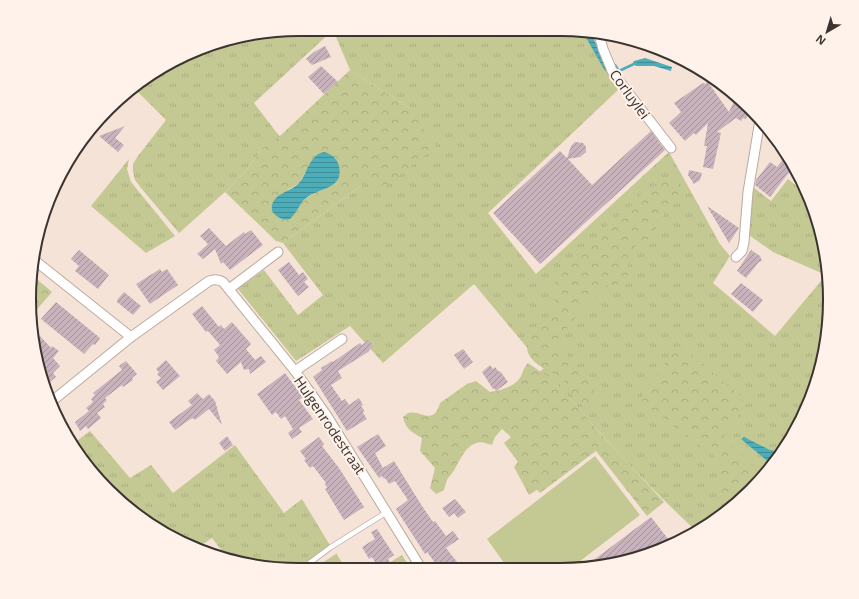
<svg xmlns="http://www.w3.org/2000/svg" width="859" height="599" font-family="'Open Sans',sans-serif">
	<style>
		.grass { fill: url(#grass-tufts) }
		.forest { fill: url(#forest-crowns); fill-rule: evenodd }
		.green { fill: #c4c993 }
		.water { fill: url(#water-rules) }
		.lines { fill: none; stroke-linecap: round; stroke-linejoin: round }
		.stream { stroke: #4cacb8; stroke-width: 2.5 }
		.building { fill: url(#building-hatch) }
		.lane-casing { stroke: #bdab9f; stroke-width: 6 }
		.street-casing { stroke: #bdab9f; stroke-width: 11 }
		.lane { stroke: #fff; stroke-width: 4.5 }
		.street { stroke: #fff; stroke-width: 9 }
		.labels { text-anchor: middle; dominant-baseline: central; stroke-width: 4; stroke-linejoin: round; paint-order: stroke }
		.street-label { font-size: 14px; fill: #3c3430; stroke: #fef2eb }
		.rim { fill: none; stroke: #3c3430; stroke-width: 2 }
	</style>
	<defs>
		<pattern id="grass-tufts" width="24" height="20" patternUnits="userSpaceOnUse"><rect width="24" height="20" fill="#c4c993"/><path d="M3 7l-1-3M5 7V3M7 7l1-3M15 17l-1-3M17 17v-4M19 17l1-3" fill="none" stroke="#a9ad7f"/></pattern>
		<pattern id="forest-crowns" width="20" height="18" patternUnits="userSpaceOnUse"><rect width="20" height="18" fill="#c4c993"/><path d="M2 6a3 3 0 1 1 6 0M12 15a3 3 0 1 1 6 0" fill="none" stroke="#a9ad7f"/></pattern>
		<pattern id="water-rules" width="6" height="5" patternUnits="userSpaceOnUse"><rect width="6" height="5" fill="#4cacb8"/><path d="M0 2.5h6" fill="none" stroke="#408d96"/></pattern>
		<pattern id="building-hatch" width="6" height="6" patternUnits="userSpaceOnUse"><rect width="6" height="6" fill="#c8b3bc"/><path d="M-1 1l2-2M0 6l6-6M5 7l2-2" fill="none" stroke="#a49299"/></pattern>
	</defs>
	<rect width="100%" height="100%" fill="#f6e3d7"/>
	<g class="grass">
		<path d="M300,29L587,34L618,90L488,213L536,274L669,152L720,244L730,256L713,283L775,336L826,275L773,252L749,235L753,187L771,201L788,179L798,187L802,182L809,196L825,247L830,300L825,352L809,403L784,450L751,491L692,533L694,529C649,487 607,442 567,395L515,434L494,409L544,368L474,284L383,363L350,326L296,361L238,289L264,270L298,315L323,295L283,243L365,183L409,108L350,70L333,30L254,103L280,137L264,146L245,172L225,192L179,233L141,188L135,180L133,172V164L138,156L166,120L134,88L149,74L229,38Z"/>
		<path d="M129,159L127,169L131,182L175,236L146,253L91,206Z"/>
		<path d="M90,431L130,478L151,465L173,493L235,445L284,513L302,499L331,547L300,570L247,565L229,560L212,538L196,549L149,524L108,491L74,443Z"/>
		<path d="M336,553L346,569L311,570L336,554Z"/>
		<path d="M402,555L409,566L405,568L379,569Z"/>
	</g>
	<g class="forest">
		<path d="M350,70L409,108L436,146L386,186L365,183L283,243L276,241L225,192L245,172L264,146L280,136ZM324,152L336,159L323,188L305,199L299,206L275,214L272,208L289,189L293,187L299,183L305,173Z"/>
		<path d="M674,178L680,189L676,200L663,209V216L651,238L638,242L628,258V275L616,285L606,286L581,310L564,333L556,340L599,397C596,404 593,408 584,408L573,394L567,390L563,377C552,373 534,366 528,353C527,349 527,342 526,337L532,330L543,326L555,302L552,287L561,272L586,249L595,243L601,231L614,219L632,205L643,191Z"/>
		<path d="M32,275L52,292L33,314Z"/>
		<path d="M677,346H681L743,398C741,416 734,423 724,436L731,445L764,475L751,491L732,504L720,493L721,466L718,459L643,403L642,396Z"/>
		<path d="M528,363L557,383L566,395H567L599,432L664,502L647,516L596,451L540,493L537,490L529,495L514,467L518,462L504,443L511,437L502,429L495,437L492,445C487,444 481,441 476,443C464,447 459,463 453,472C451,475 448,477 447,480C444,489 446,490 436,494L430,488L435,468L420,451L422,438C412,432 406,430 403,417C405,416 406,414 408,413C421,409 433,427 440,403L467,384L476,381L490,392C501,390 512,388 520,378C523,373 523,368 528,363Z"/>
	</g>
	<path class="green" d="M595,456L640,515L575,565L507,567L487,539Z"/>
	<g class="water">
		<path d="M584,34H591L609,69L605,71Z"/>
		<path d="M645,58L672,67L671,71L654,66H636L633,63L634,61Z"/>
		<path d="M324,152C331,154 337,158 339,166C344,190 319,187 305,199C299,204 297,213 290,219C282,220 277,218 272,211C270,193 290,193 299,183C308,173 309,155 324,152Z"/>
		<path d="M744,437L770,450L782,452L772,465L741,439Z"/>
	</g>
	<g class="lines">
		<path class="stream" d="M615,65L619,71L636,63"/>
	</g>
	<g class="building">
		<path d="M325,46L331,57L312,65L306,59L314,52Z"/>
		<path d="M321,66L338,82L324,94L308,77Z"/>
		<path d="M707,81L729,112L735,99L748,106L746,110L749,111L746,119L743,118L741,121L736,118L717,132L721,133L713,169L703,167L707,146H704L708,123L696,135L694,133L685,141L669,123L681,112L674,103L703,83L706,84Z"/>
		<path d="M125,126L115,138L124,145L118,152L99,136Z"/>
		<path d="M651,131L665,150L540,264L493,213L560,151L567,158L571,146L575,142L583,143L586,147V152L580,157L568,159L592,185Z"/>
		<path d="M787,154L794,166L770,197L755,185L756,180L770,162L777,167Z"/>
		<path d="M689,170L702,173L700,180L694,184L688,175Z"/>
		<path d="M707,206L739,228L729,243Z"/>
		<path d="M209,228L226,246L244,232L245,234L251,230L263,245L230,270L223,262L221,264L215,249L203,259L197,254L208,244L200,236Z"/>
		<path d="M79,250L109,275L98,289L75,271L79,266L71,259Z"/>
		<path d="M751,250L760,256L762,261L759,262L746,278L737,271Z"/>
		<path d="M289,262L299,275L303,272L308,279L304,282L309,287L298,296L278,270Z"/>
		<path d="M160,269L162,272L167,269L178,285L150,304L136,284Z"/>
		<path d="M741,283L763,300L753,312L731,294Z"/>
		<path d="M124,292L141,306L133,315L117,302V300Z"/>
		<path d="M56,302L100,338L95,345L93,344L84,354L41,319Z"/>
		<path d="M202,306L219,327L221,325L224,329L232,322L251,344L246,349L255,360L261,356L266,362L250,374L249,369L244,370L241,362L227,374L216,361L219,357L214,350L220,345L208,331L206,332L192,314Z"/>
		<path d="M39,335L51,348L52,346L59,351L53,358L60,366L53,373L56,377L46,385L34,352V340Z"/>
		<path d="M368,340L373,346L368,352L338,371L342,378L331,385L342,401L345,399L349,405L359,398L363,405L361,406L364,410L363,413L367,419L347,431L313,377L322,370L321,368L332,361L333,362L360,343L362,345Z"/>
		<path d="M463,349L473,362L464,369L454,355Z"/>
		<path d="M166,360L180,376L163,390L156,382L161,378L157,374L159,372L156,369Z"/>
		<path d="M126,361L137,374L132,378L133,380L123,387L122,385L105,398L107,400L103,404L105,407L97,413L101,418L88,429L86,426L80,431L75,422L89,411L86,408L93,402L91,399L95,395L93,393L122,370L119,366Z"/>
		<path d="M490,365L493,369L495,367L499,372L500,371L508,382L496,391L494,388L493,389L482,372Z"/>
		<path d="M285,373L303,397L299,400L313,419L299,428L302,432L292,439L288,433L293,429L285,416L281,419L276,412L272,415L257,394Z"/>
		<path d="M197,393L203,399L209,394L215,401L222,425L209,409L195,420L193,418L189,420L175,430L169,422L192,405L188,401Z"/>
		<path d="M378,434L386,446L375,453L383,468L394,461L422,506L433,522L435,521L446,536L453,531L459,539L446,548L461,567L439,568L427,552L425,554L396,509L408,500L395,481L389,484L385,478L384,479L382,476L379,478L357,447Z"/>
		<path d="M227,436L233,445L225,451L219,443Z"/>
		<path d="M319,437L324,444L322,446L339,468L364,507L344,520L325,489L327,488L325,484L326,483L313,466L310,468L304,460L306,459L300,451Z"/>
		<path d="M455,499L466,512L458,518L454,513L449,517L442,508Z"/>
		<path d="M651,517L672,544L612,565H587Z"/>
		<path d="M377,529L394,555L388,559L390,562L379,569L372,557L369,559L362,547L375,539L371,532Z"/>
	</g>
	<g class="lines">
		<defs>
			<path id="lane" d="M300,570L331,547L387,512"/>
			<g id="street">
				<path d="M599,34L603,49L613,73L671,148"/>
				<path d="M736,257L742,251L744,242L748,192L760,120"/>
				<path d="M33,259L131,337L209,281C214,279 218,279 223,282L295,371L327,416L421,568"/>
				<path d="M229,289L278,252"/>
				<path d="M295,371L342,339"/>
				<path d="M51,402L131,337"/>
			</g>
		</defs>
		<use href="#lane" class="lane-casing"/>
		<use href="#street" class="street-casing"/>
		<use href="#lane" class="lane"/>
		<use href="#street" class="street"/>
	</g>
	<g class="labels">
		<g class="street-label">
			<text transform="translate(630 94) rotate(54)">Corluylei</text>
			<text transform="translate(330 425) rotate(56)">Hulgenrodestraat</text>
		</g>
	</g>
	<path d="M0 0H859V599H0ZM299 36H560A263 263 0 0 1 823 299V300A263 263 0 0 1 560 563H299A263 263 0 0 1 36 300V299A263 263 0 0 1 299 36Z" fill="#fef2eb" fill-rule="evenodd"/>
	<path class="rim" d="M299 36H560A263 263 0 0 1 823 299V300A263 263 0 0 1 560 563H299A263 263 0 0 1 36 300V299A263 263 0 0 1 299 36Z"/>
	<g transform="translate(827 32) rotate(218)" stroke="#fef2eb" stroke-width="3" paint-order="stroke">
	<path d="M0-3L7 15L0 10L-7 15Z" fill="#3c3430"/>
	<text y="-6" font-size="11" font-weight="bold" text-anchor="middle" fill="#3c3430">N</text>
	</g>
</svg>
